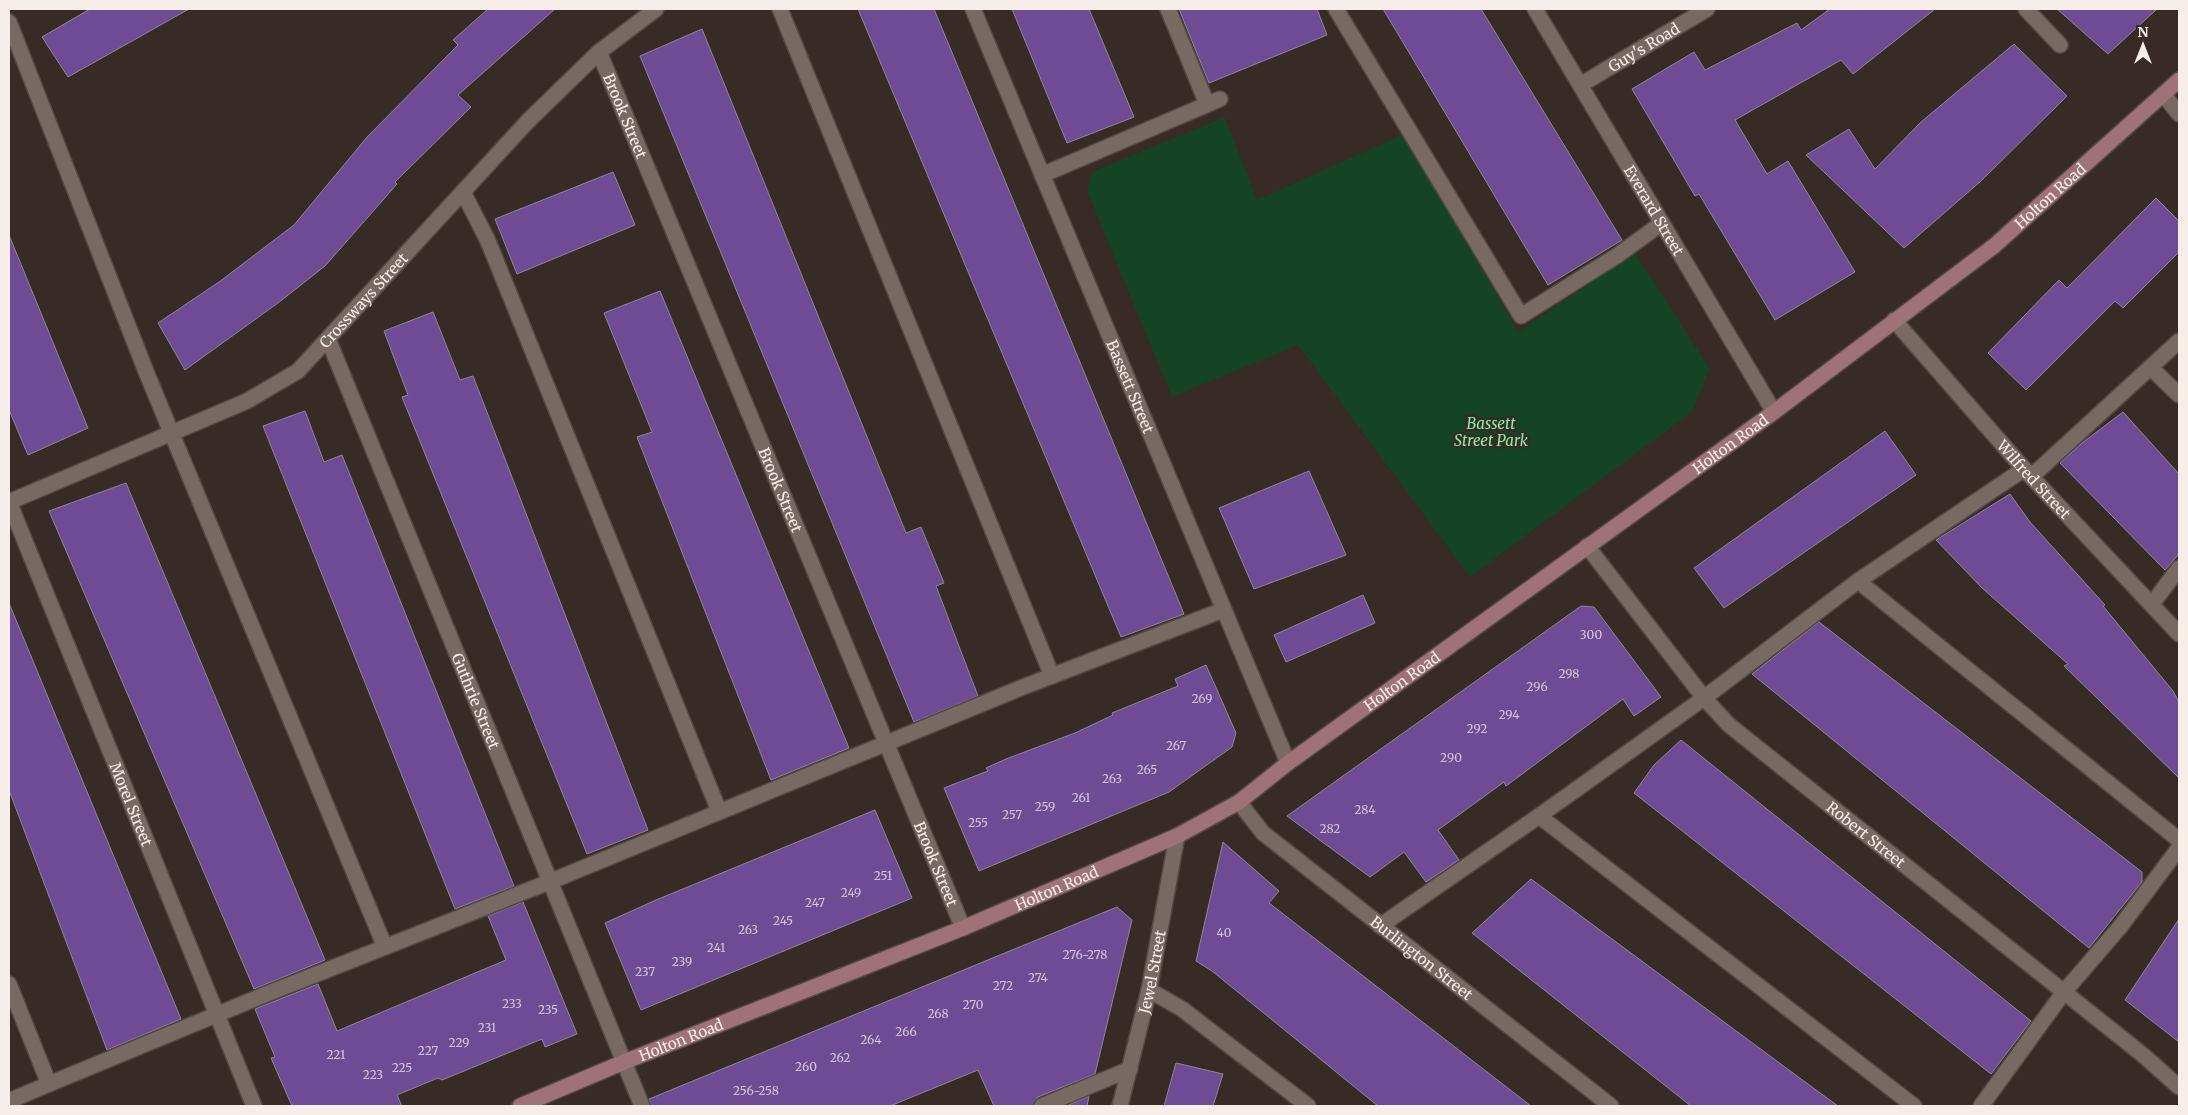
<svg xmlns="http://www.w3.org/2000/svg" width="2188" height="1115" font-family="Merriweather,serif">
	<style>
		.green { fill: #144425 }
		.building { fill: #6f4b95; stroke: #8e8896 }
		.lines { fill: none; stroke-linecap: round; stroke-linejoin: round }
		.lane-casing { stroke: #534843; stroke-width: 18 }
		.street-casing { stroke: #534843; stroke-width: 18 }
		.secondary-casing { stroke: #534843; stroke-width: 18 }
		.lane { stroke: #796963; stroke-width: 15 }
		.street { stroke: #796963; stroke-width: 15 }
		.secondary { stroke: #9e7277; stroke-width: 15 }
		.labels { text-anchor: middle; dominant-baseline: central; stroke-width: 5; stroke-linejoin: round; paint-order: stroke }
		.number-label { font-size: 12px; fill: #d5c5d5 }
		.street-label { font-size: 15px; fill: #f7eeea; stroke: #382a25 }
		.park-label { font-size: 15px; font-style: italic; fill: #83f2a4; stroke: #382a25 }
	</style>
	<rect width="100%" height="100%" fill="#382a25"/>
	<path class="green" d="M1225,117L1257,200L1404,134L1518,332L1635,253L1710,369L1692,412L1470,577L1298,345L1172,397L1087,191L1092,172Z"/>
	<g class="building">
		<path d="M90,9H189L68,77L42,37Z"/>
		<path d="M488,9H555L458,95L471,107L395,182L397,184L325,266L278,303L185,370L158,323L219,282L294,225L368,136L458,45L453,40Z"/>
		<path d="M858,9H934L1184,614L1121,637Z"/>
		<path d="M1012,9H1089L1134,117L1067,143Z"/>
		<path d="M1179,9H1317L1327,35L1209,83Z"/>
		<path d="M1383,9H1481L1622,240L1548,285Z"/>
		<path d="M1830,9H1935L1853,74L1841,60L1735,120L1767,174L1788,161L1855,272L1775,320L1699,194L1695,196L1632,89L1694,52L1705,70L1797,23L1801,30Z"/>
		<path d="M2057,9H2157L2108,54Z"/>
		<path d="M702,29L906,533L921,527L944,583L936,586L978,696L914,722L640,56Z"/>
		<path d="M2014,44L2067,96L1981,181L1904,248L1806,155L1849,129L1875,169L1921,122Z"/>
		<path d="M613,172L635,225L517,274L495,219Z"/>
		<path d="M2156,198L2179,221V252L2123,308L2115,301L2026,390L1988,353L2059,280L2067,288Z"/>
		<path d="M9,235L88,428L28,455L9,410Z"/>
		<path d="M660,291L849,748L771,780L637,437L652,432L604,313Z"/>
		<path d="M433,312L460,380L473,376L648,830L587,854L402,397L408,395L384,331Z"/>
		<path d="M305,411L324,462L342,455L514,886L455,909L263,426Z"/>
		<path d="M2123,412L2179,474V554L2165,570L2060,463L2082,443Z"/>
		<path d="M1885,431L1916,475L1724,608L1694,568Z"/>
		<path d="M1309,471L1346,555L1254,589L1219,508Z"/>
		<path d="M126,483L325,960L254,989L49,511Z"/>
		<path d="M2010,494L2030,522L2105,605L2103,606L2173,691L2179,702V778L2064,666L2068,664L1982,588L1936,540Z"/>
		<path d="M1363,595L1375,623L1286,662L1274,635Z"/>
		<path d="M9,603L181,1019L107,1050L9,790Z"/>
		<path d="M1581,606L1594,607L1661,697L1634,716L1623,699L1506,786L1504,782L1438,830L1459,860L1426,882L1404,852L1370,877L1287,816Z"/>
		<path d="M1819,622L2142,872V882L2089,948L1752,674Z"/>
		<path d="M1206,665L1236,733L1232,747L1169,792L979,871L944,788L988,771L986,768L1006,759L1075,733L1113,715L1112,713L1178,686L1175,679Z"/>
		<path d="M1681,740L2031,1021L1991,1074L1634,793L1654,765Z"/>
		<path d="M875,810L912,898L641,1010L605,923L656,900Z"/>
		<path d="M1223,842L1279,891L1269,903L1531,1106H1378L1212,971L1196,961Z"/>
		<path d="M1531,879L1797,1076L1838,1106H1691L1472,933Z"/>
		<path d="M523,902L577,1034L545,1047L542,1039L442,1080L438,1078L397,1095L402,1106H292L271,1058L275,1057L255,1009L318,984L337,1031L506,960L488,916Z"/>
		<path d="M1117,907L1132,920L1095,1074L1038,1097L1033,1106H994L978,1070L890,1106H651L649,1099Z"/>
		<path d="M2179,919V1042L2125,1000Z"/>
		<path d="M1176,1063L1223,1074L1213,1106H1164Z"/>
		<path d="M1089,1096L1087,1106H1066Z"/>
	</g>
	<g class="lines">
		<defs>
			<g id="lane">
				<path d="M780,9L1052,676"/>
				<path d="M1168,9L1207,104"/>
				<path d="M1336,9L1521,316L1618,255L1662,223"/>
				<path d="M2026,9L2060,45"/>
				<path d="M9,22L147,374L385,947"/>
				<path d="M1042,175L1220,99"/>
				<path d="M463,192L488,241L719,811"/>
				<path d="M2151,368L2179,395"/>
				<path d="M2032,476L2179,341"/>
				<path d="M1858,581L2024,469"/>
				<path d="M2152,604L2179,568"/>
				<path d="M1539,816L1704,698L1858,581L2179,840"/>
				<path d="M1380,926L1539,816L1914,1106"/>
				<path d="M9,984L49,1084L264,995L549,882L1023,687L1223,610"/>
				<path d="M1149,990L1182,1009L1308,1106"/>
				<path d="M9,1101L49,1084"/>
				<path d="M1042,1106L1130,1069"/>
				<path d="M1981,1106L2064,992L2120,927L2179,848"/>
			</g>
			<g id="street">
				<path id="s1" d="M973,9L1288,763"/>
				<path id="s2" d="M1535,9L1774,412"/>
				<path id="s3" d="M599,52L963,928"/>
				<path id="s4" d="M1582,84L1707,9"/>
				<path d="M2163,94L2179,114"/>
				<path id="s5" d="M1894,320L2024,469L2179,634"/>
				<path id="s6" d="M328,339L642,1106"/>
				<path id="s7" d="M9,502L247,401L298,371L528,121L599,52L656,9"/>
				<path id="s8" d="M9,502L254,1106"/>
				<path id="s9" d="M1587,546L1704,698L1729,725L2143,1055L2179,1087"/>
				<path id="s10" d="M1239,802L1263,833L1611,1106"/>
				<path id="s11" d="M1120,1106L1149,990L1177,836"/>
			</g>
			<g id="secondary">
				<path id="s12" d="M520,1106L624,1062L963,928L1177,836L1239,802L1288,763L1774,412L1994,246L2179,80"/>
			</g>
		</defs>
		<use href="#lane" class="lane-casing"/>
		<use href="#street" class="street-casing"/>
		<use href="#secondary" class="secondary-casing"/>
		<use href="#lane" class="lane"/>
		<use href="#street" class="street"/>
		<use href="#secondary" class="secondary"/>
	</g>
	<g class="labels">
		<g class="number-label">
			<text x="1591" y="634">300</text>
			<text x="1569" y="673">298</text>
			<text x="1537" y="686">296</text>
			<text x="1202" y="698">269</text>
			<text x="1509" y="714">294</text>
			<text x="1477" y="728">292</text>
			<text x="1176" y="745">267</text>
			<text x="1451" y="757">290</text>
			<text x="1147" y="769">265</text>
			<text x="1112" y="778">263</text>
			<text x="1081" y="797">261</text>
			<text x="1045" y="806">259</text>
			<text x="1365" y="809">284</text>
			<text x="1012" y="814">257</text>
			<text x="978" y="822">255</text>
			<text x="1330" y="828">282</text>
			<text x="883" y="875">251</text>
			<text x="851" y="892">249</text>
			<text x="815" y="902">247</text>
			<text x="783" y="920">245</text>
			<text x="748" y="929">263</text>
			<text x="1224" y="932">40</text>
			<text x="716" y="947">241</text>
			<text x="1085" y="954">276-278</text>
			<text x="682" y="961">239</text>
			<text x="645" y="971">237</text>
			<text x="1038" y="977">274</text>
			<text x="1003" y="985">272</text>
			<text x="512" y="1003">233</text>
			<text x="973" y="1004">270</text>
			<text x="548" y="1009">235</text>
			<text x="938" y="1013">268</text>
			<text x="487" y="1027">231</text>
			<text x="906" y="1031">266</text>
			<text x="871" y="1039">264</text>
			<text x="459" y="1042">229</text>
			<text x="428" y="1050">227</text>
			<text x="336" y="1054">221</text>
			<text x="840" y="1057">262</text>
			<text x="806" y="1066">260</text>
			<text x="402" y="1067">225</text>
			<text x="373" y="1074">223</text>
			<text x="756" y="1090">256-258</text>
		</g>
		<g class="street-label">
			<text stroke="none"><textPath href="#s4" startOffset="72">Guy's Road</textPath></text>
			<text stroke="none"><textPath href="#s3" startOffset="69">Brook Street</textPath></text>
			<text stroke="none"><textPath href="#s12" startOffset="1794">Holton Road</textPath></text>
			<text stroke="none"><textPath href="#s2" startOffset="234">Everard Street</textPath></text>
			<text stroke="none"><textPath href="#s7" startOffset="414">Crossways Street</textPath></text>
			<text stroke="none"><textPath href="#s1" startOffset="409">Bassett Street</textPath></text>
			<text stroke="none"><textPath href="#s12" startOffset="1389">Holton Road</textPath></text>
			<text stroke="none"><textPath href="#s5" startOffset="212">Wilfred Street</textPath></text>
			<text stroke="none"><textPath href="#s3" startOffset="474">Brook Street</textPath></text>
			<text stroke="none"><textPath href="#s12" startOffset="984">Holton Road</textPath></text>
			<text stroke="none"><textPath href="#s6" startOffset="391">Guthrie Street</textPath></text>
			<text stroke="none"><textPath href="#s8" startOffset="326">Morel Street</textPath></text>
			<text stroke="none"><textPath href="#s9" startOffset="404">Robert Street</textPath></text>
			<text stroke="none"><textPath href="#s3" startOffset="879">Brook Street</textPath></text>
			<text stroke="none"><textPath href="#s12" startOffset="579">Holton Road</textPath></text>
			<text stroke="none"><textPath href="#s10" startOffset="241">Burlington Street</textPath></text>
			<text stroke="none"><textPath href="#s11" startOffset="138">Jewel Street</textPath></text>
			<text stroke="none"><textPath href="#s12" startOffset="174">Holton Road</textPath></text>
		</g>
		<g class="park-label">
			<text x="1491" y="423">Bassett<tspan x="1491" dy="17">Street Park</tspan></text>
		</g>
	</g>
	<rect width="2188" height="1115" fill="none" stroke="#f7eeea" stroke-width="20"/>
	<g transform="translate(2143 45)" stroke="#382a25" stroke-width="4" paint-order="stroke">
	<path d="M0-4L9 19L0 12L-9 19Z" fill="#f7eeea"/>
	<text y="-8" font-size="14" font-weight="bold" text-anchor="middle" fill="#f7eeea">N</text>
	</g>
</svg>
